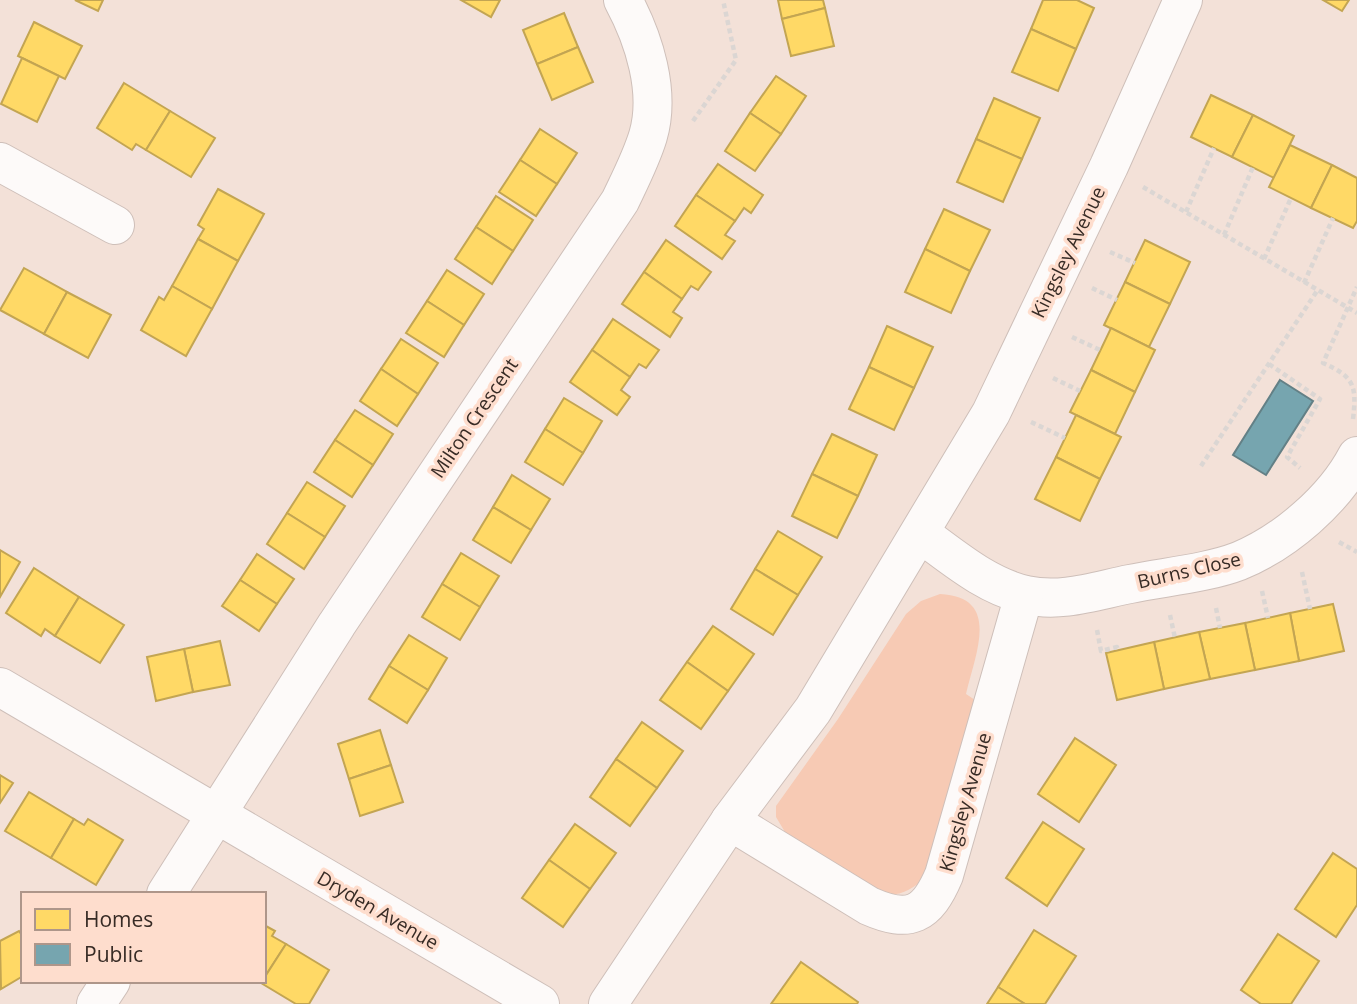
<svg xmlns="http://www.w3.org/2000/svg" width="1357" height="1004" font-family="'Open Sans',sans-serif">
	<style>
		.green { fill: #f7cab4 }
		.homes { fill: #ffd966; stroke: #c3a552; stroke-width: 2 }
		.public { fill: #76a5af; stroke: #638086; stroke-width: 2 }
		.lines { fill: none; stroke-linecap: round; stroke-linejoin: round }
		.minor-casing { stroke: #cebfb9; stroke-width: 40 }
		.path { stroke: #dbd6d3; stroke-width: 4.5; stroke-dasharray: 5 3.5; stroke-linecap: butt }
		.minor { stroke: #fdfaf9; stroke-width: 38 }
		.labels { text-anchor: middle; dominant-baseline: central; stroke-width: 7; stroke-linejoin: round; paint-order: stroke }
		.street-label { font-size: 19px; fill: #372b25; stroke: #feddcd }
	</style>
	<rect width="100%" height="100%" fill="#f3e1d8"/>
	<path class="green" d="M940,594C1002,597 975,654 966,694L978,702L928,875C912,890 901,897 879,894L788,837L776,817V806L838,719L906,614L921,601Z"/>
	<g class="homes">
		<path d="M75,0H103L98,11Z"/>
		<path d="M461,0H500L491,17Z"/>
		<path d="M778,0H823L825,8L782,19Z"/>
		<path d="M1043,0H1077L1094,8L1076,49L1031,29Z"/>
		<path d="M1323,0H1349L1342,11Z"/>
		<path d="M825,8L834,46L791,56L782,19Z"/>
		<path d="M564,13L578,47L537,64L523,30Z"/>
		<path d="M34,22L82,46L65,79L18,56Z"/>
		<path d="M1031,29L1076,49L1058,91L1012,72Z"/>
		<path d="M578,47L593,82L552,100L537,64Z"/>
		<path d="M22,58L59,76L37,122L1,104Z"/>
		<path d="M776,76L806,96L781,134L750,113Z"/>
		<path d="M124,83L170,111L146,150L136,144L132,150L97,128Z"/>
		<path d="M1211,95L1253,115L1232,157L1191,137Z"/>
		<path d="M994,98L1040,118L1022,159L976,139Z"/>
		<path d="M170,111L215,138L191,177L146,150Z"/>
		<path d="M750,113L781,134L755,171L725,151Z"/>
		<path d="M1253,115L1294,136L1274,178L1232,157Z"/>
		<path d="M540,129L577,153L557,184L520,160Z"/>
		<path d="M976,139L1022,159L1003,202L957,182Z"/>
		<path d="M1290,145L1332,165L1311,208L1269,187Z"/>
		<path d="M520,160L557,184L536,216L499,192Z"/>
		<path d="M718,164L763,195L751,213L744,208L735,221L696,195Z"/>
		<path d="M1332,165L1357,178V221L1353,228L1311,208Z"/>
		<path d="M218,189L264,214L238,261L198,239L204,229L198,225Z"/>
		<path d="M696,195L735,221L725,235L735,241L722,259L675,226Z"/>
		<path d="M496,196L533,220L513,251L476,227Z"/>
		<path d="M944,209L990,230L970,271L925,249Z"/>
		<path d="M476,227L513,251L492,284L455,259Z"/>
		<path d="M198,239L238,261L212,309L172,286Z"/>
		<path d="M666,240L711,272L698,290L691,286L682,299L644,272Z"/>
		<path d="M1145,240L1190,262L1170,304L1125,282Z"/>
		<path d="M925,249L970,271L951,313L905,292Z"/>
		<path d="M24,268L67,292L44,334L0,310Z"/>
		<path d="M447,270L484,294L464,325L427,301Z"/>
		<path d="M644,272L682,299L673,312L682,318L670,337L622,304Z"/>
		<path d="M1125,282L1170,304L1149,347L1104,325Z"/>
		<path d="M172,286L212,309L186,356L141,330L159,297L164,300Z"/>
		<path d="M67,292L111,315L88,358L44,334Z"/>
		<path d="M427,301L464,325L444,357L406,333Z"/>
		<path d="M613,319L659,350L646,368L639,364L630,377L592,350Z"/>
		<path d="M887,326L933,347L914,388L869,367Z"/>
		<path d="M1111,328L1155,350L1135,392L1091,370Z"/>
		<path d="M401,339L438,363L418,394L381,369Z"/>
		<path d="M592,350L630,377L621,390L630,397L617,415L570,382Z"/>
		<path d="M869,367L914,388L894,430L849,409Z"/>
		<path d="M381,369L418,394L397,426L360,401Z"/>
		<path d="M1091,370L1135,392L1115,434L1070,412Z"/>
		<path d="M564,398L602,421L583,453L545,429Z"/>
		<path d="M355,410L393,434L373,465L335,440Z"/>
		<path d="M1076,415L1121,437L1100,479L1056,457Z"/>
		<path d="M545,429L583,453L563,485L525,462Z"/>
		<path d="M832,434L877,455L858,496L812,474Z"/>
		<path d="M335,440L373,465L352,497L314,472Z"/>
		<path d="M1056,457L1100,479L1080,521L1035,499Z"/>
		<path d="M812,474L858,496L837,538L792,516Z"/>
		<path d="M512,475L550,499L531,530L493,507Z"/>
		<path d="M307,482L345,506L325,537L287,513Z"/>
		<path d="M493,507L531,530L511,563L473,540Z"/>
		<path d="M287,513L325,537L304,569L267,544Z"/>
		<path d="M778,531L822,557L798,595L755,569Z"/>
		<path d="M0,550L20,562L0,597Z"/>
		<path d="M461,553L499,576L480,607L442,584Z"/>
		<path d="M257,554L294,579L277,604L240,580Z"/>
		<path d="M34,568L79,597L55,636L45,629L41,636L6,613Z"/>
		<path d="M755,569L798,595L773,635L731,609Z"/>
		<path d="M240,580L277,604L259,631L222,606Z"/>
		<path d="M442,584L480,607L460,640L422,617Z"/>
		<path d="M79,597L124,625L100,663L55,636Z"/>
		<path d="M1333,604L1344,651L1299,661L1290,613Z"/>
		<path d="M1290,613L1299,661L1255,670L1245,623Z"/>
		<path d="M1245,623L1255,670L1210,679L1199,632Z"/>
		<path d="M713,626L754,654L728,691L687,662Z"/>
		<path d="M1199,632L1210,679L1164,689L1154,642Z"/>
		<path d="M409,635L447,658L428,690L389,666Z"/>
		<path d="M220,641L230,685L193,692L184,649Z"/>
		<path d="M1154,642L1164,689L1117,700L1106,653Z"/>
		<path d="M184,649L193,692L156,701L147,657Z"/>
		<path d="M687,662L728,691L701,729L660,700Z"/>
		<path d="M389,666L428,690L407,723L369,699Z"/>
		<path d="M642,722L683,751L657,788L616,759Z"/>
		<path d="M380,730L391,765L349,779L338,744Z"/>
		<path d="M1075,738L1116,765L1079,822L1038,794Z"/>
		<path d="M616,759L657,788L630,826L590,797Z"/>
		<path d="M391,765L403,802L360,816L349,779Z"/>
		<path d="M0,775L13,783L0,803Z"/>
		<path d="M29,792L74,819L51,858L5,831Z"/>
		<path d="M74,819L84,825L88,819L123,840L96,885L51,858Z"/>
		<path d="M1043,822L1084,849L1047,906L1006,878Z"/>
		<path d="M575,824L616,853L590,889L549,860Z"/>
		<path d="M1333,853L1357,869V905L1336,937L1295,909Z"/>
		<path d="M549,860L590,889L563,927L522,898Z"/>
		<path d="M264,925L275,931L272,936L286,944L264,978Z"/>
		<path d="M1034,930L1076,956L1045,1004H1025L998,987Z"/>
		<path d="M19,931L23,937V976L1,989L0,941Z"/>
		<path d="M1278,934L1319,961L1291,1004H1261L1241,990Z"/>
		<path d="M286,944L329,970L309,1004H296L261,983Z"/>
		<path d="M801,962L858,1002L857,1004H771Z"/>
		<path d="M998,987L1025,1004H987Z"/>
	</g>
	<path class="public" d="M1280,380L1313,401L1266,475L1233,455Z"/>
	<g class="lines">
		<defs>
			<g id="minor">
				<path d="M0,162L115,225"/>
				<path d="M921,534C953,557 986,586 1026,595C1061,603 1095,591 1130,584C1164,577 1208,573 1239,561C1285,542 1334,500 1357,456"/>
				<path d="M0,687L540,1004"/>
				<path d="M730,821L869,906C910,924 927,915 944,875L1024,595"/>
				<path d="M166,894L337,624L620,201C630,180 641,159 648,136C661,92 644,39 623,0"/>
				<path d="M96,1004L111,981"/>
				<path d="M608,1004L730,821L813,710L991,413L1109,166L1183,0"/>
			</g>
		</defs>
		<use href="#minor" class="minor-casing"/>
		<g class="path">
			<path d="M693,121L736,60L723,0"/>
			<path d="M1143,187L1357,313"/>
			<path d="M1186,212L1214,148"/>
			<path d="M1224,235L1253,167"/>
			<path d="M1110,252L1135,263"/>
			<path d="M1264,259L1291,198"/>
			<path d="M1304,283L1333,218"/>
			<path d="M1092,288L1117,300"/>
			<path d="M1072,337L1100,350"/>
			<path d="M1269,364L1320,399L1287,457L1300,468"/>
			<path d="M1053,378L1080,391"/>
			<path d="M1353,419C1357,385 1354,377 1323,363L1357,287"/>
			<path d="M1031,422L1065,438"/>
			<path d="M1201,466L1317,291"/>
			<path d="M1339,542L1357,552"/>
			<path d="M1302,572L1310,609"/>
			<path d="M1262,591L1268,618"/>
			<path d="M1216,608L1220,628"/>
			<path d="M1170,615L1175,638"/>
			<path d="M1097,630L1101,651L1117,647L1118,651"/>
		</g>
		<use href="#minor" class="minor"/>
	</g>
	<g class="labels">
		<g class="street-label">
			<text transform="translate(1068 252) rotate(-64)">Kingsley Avenue</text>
			<text transform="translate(474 418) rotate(-56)">Milton Crescent</text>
			<text transform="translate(1189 570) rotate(-13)">Burns Close</text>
			<text transform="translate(965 802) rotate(-74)">Kingsley Avenue</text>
			<text transform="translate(378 910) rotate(30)">Dryden Avenue</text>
		</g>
	</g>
	<rect x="21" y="892" width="245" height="91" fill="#feddcd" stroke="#ae968a" stroke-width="2"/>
	<rect x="35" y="909" width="35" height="21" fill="#ffd966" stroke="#ae968a" stroke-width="2"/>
	<text x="84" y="927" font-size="21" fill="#372b25">Homes</text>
	<rect x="35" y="944" width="35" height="21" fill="#76a5af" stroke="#ae968a" stroke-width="2"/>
	<text x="84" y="962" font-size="21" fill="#372b25">Public</text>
</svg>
